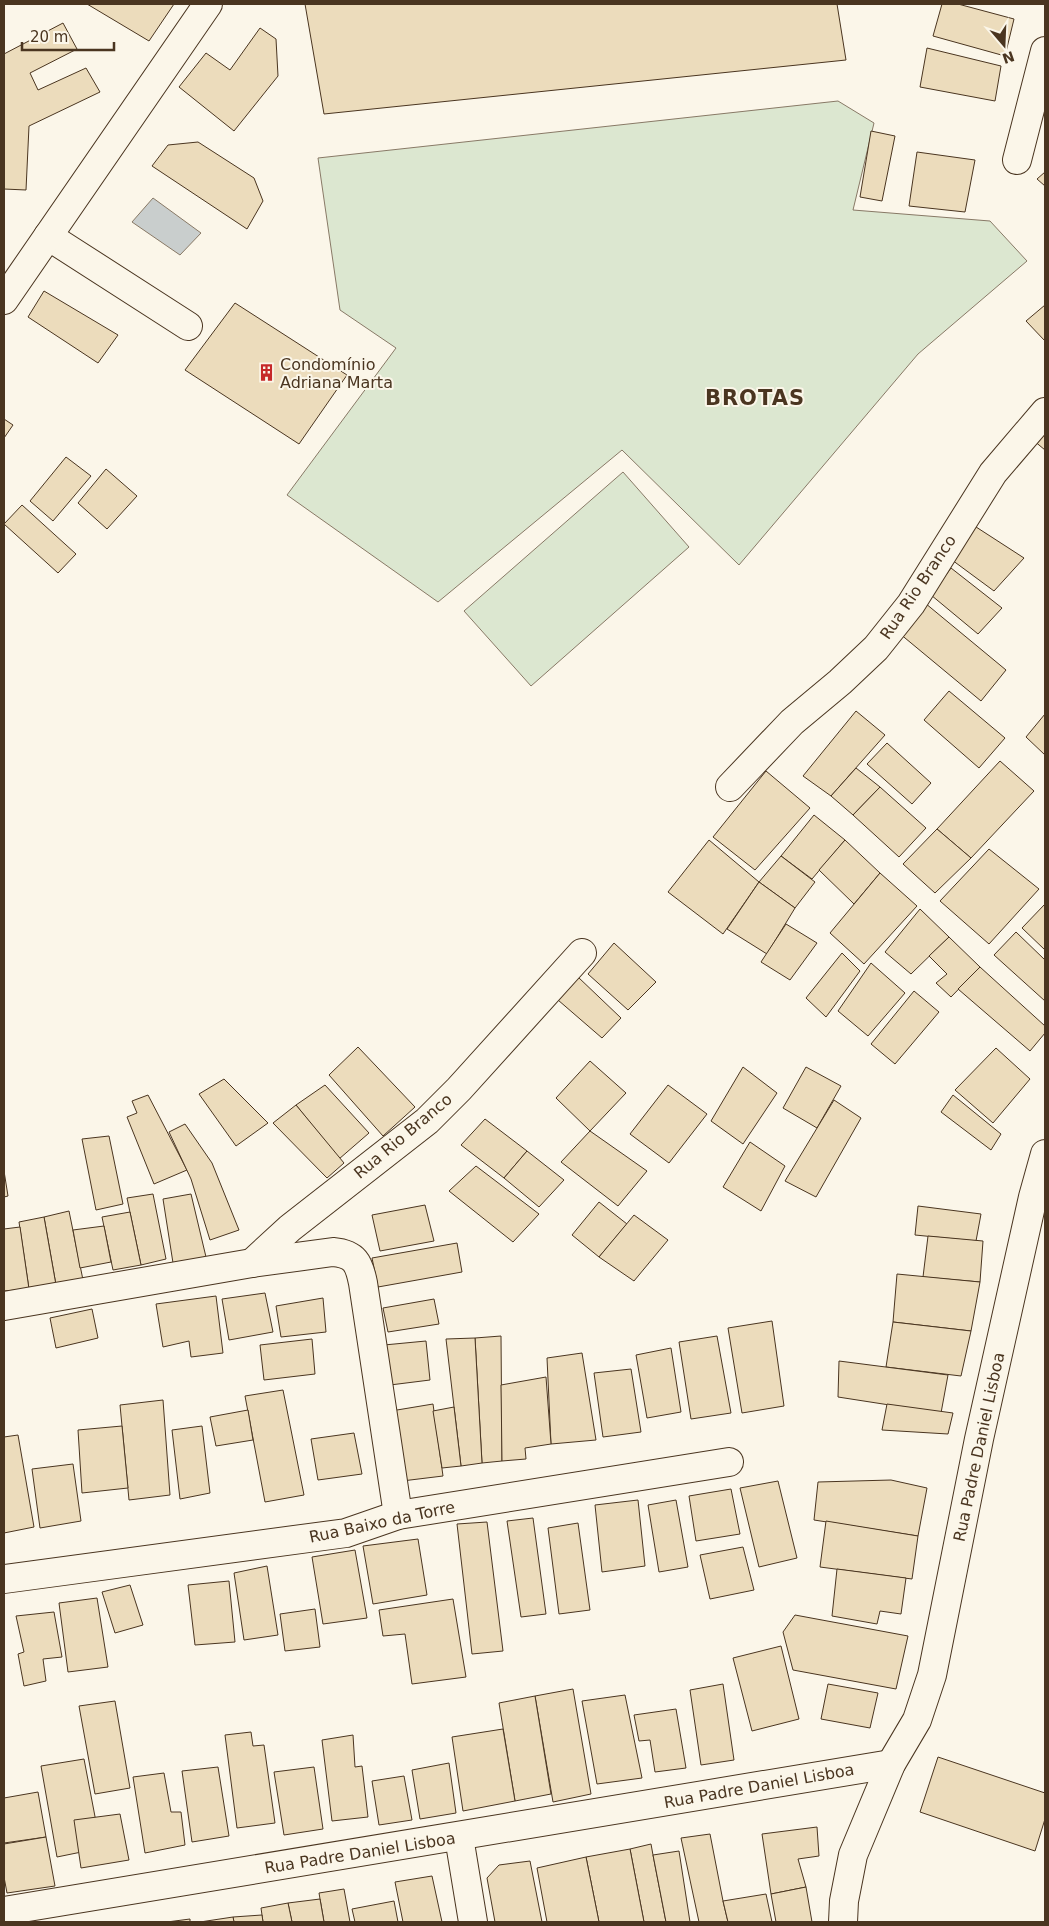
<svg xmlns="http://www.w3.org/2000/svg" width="1049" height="1926" font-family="'DejaVu Sans',sans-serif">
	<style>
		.green { fill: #dce7d0; stroke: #887966 }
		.water { fill: #c9cecd; stroke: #887966 }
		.building { fill: #ecdcbc; stroke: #4a3520 }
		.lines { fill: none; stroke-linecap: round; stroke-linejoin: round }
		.minor-casing { stroke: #4a3520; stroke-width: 30 }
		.minor { stroke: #fbf6e9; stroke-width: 28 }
		.labels { text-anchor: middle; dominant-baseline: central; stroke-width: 4; stroke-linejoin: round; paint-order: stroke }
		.poi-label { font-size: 16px; fill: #4a3520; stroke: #fbf6e9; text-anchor: start }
		.street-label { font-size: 16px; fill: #4a3520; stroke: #fbf6e9 }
		.district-label { font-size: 21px; font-weight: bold; letter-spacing: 1px; fill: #4a3520; stroke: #fbf6e9 }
	</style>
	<rect width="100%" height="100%" fill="#fbf6e9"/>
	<g class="green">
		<path d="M838,101L874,123L853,210L990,221L1027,261L918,354L739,565L622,450L438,602L287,495L396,348L340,310L318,158Z"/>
		<path d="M623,472L689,547L531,686L464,611Z"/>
	</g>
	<path class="water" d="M153,198L201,233L180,255L132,222Z"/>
	<g class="building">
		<path d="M87,4H174L149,41Z"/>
		<path d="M305,4H837L846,60L324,114Z"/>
		<path d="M942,4H958L1014,19L1005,56L933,36Z"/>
		<path d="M63,23L77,49L30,73L38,90L86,68L100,92L29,126L26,190L4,189V54Z"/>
		<path d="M260,28L276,39L278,76L234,131L179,87L206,53L230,70Z"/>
		<path d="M927,48L1001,66L995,101L920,87Z"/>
		<path d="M871,131L895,136L882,201L860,197Z"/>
		<path d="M198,142L254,178L263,201L247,229L152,166L168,145Z"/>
		<path d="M917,152L975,160L965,212L909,206Z"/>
		<path d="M1045,172V186L1037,179Z"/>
		<path d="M44,291L118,335L98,363L28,317Z"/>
		<path d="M235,303L347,375L299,444L185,370Z"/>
		<path d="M1045,305V341L1026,321Z"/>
		<path d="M4,419L13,425L4,438Z"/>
		<path d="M1045,429V450L1033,440Z"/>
		<path d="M66,457L91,476L53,521L30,501Z"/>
		<path d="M106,469L137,496L107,529L78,503Z"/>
		<path d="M22,505L76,554L58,573L4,524Z"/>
		<path d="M973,525L1024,558L994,591L952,560Z"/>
		<path d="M951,568L1002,608L978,634L931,595Z"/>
		<path d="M925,603L1006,670L981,701L899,633Z"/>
		<path d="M949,691L1005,738L979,768L924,720Z"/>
		<path d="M856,711L885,735L831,796L803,776Z"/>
		<path d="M1045,714V755L1026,737Z"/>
		<path d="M887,743L931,783L912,804L867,764Z"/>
		<path d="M1000,761L1034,791L971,858L937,829Z"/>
		<path d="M856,768L880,787L853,815L831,796Z"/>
		<path d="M766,771L810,808L755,870L713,837Z"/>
		<path d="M880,787L926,828L899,857L853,815Z"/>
		<path d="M814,815L845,840L812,879L781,856Z"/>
		<path d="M937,829L971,858L935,893L903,864Z"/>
		<path d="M709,840L759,882L723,934L668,892Z"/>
		<path d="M845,840L880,873L854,904L819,870Z"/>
		<path d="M989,849L1039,889L989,944L940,901Z"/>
		<path d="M781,856L815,882L795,908L759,882Z"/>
		<path d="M880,873L917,906L864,964L830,933Z"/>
		<path d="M759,882L795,908L767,954L727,929Z"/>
		<path d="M1045,904V950L1022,928Z"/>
		<path d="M920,909L949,937L911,974L885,952Z"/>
		<path d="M786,924L817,943L790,980L761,962Z"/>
		<path d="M1016,932L1045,960V1001L994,955Z"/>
		<path d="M949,937L980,967L951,997L936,983L947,974L929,956Z"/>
		<path d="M614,943L656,982L628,1010L588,974Z"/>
		<path d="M842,953L860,971L826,1017L806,998Z"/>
		<path d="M871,963L905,993L868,1036L838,1011Z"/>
		<path d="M980,967L1045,1026V1033L1030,1051L958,989Z"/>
		<path d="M578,977L621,1018L602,1038L558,1000Z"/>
		<path d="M914,991L939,1012L895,1064L871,1044Z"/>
		<path d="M358,1047L415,1107L383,1136L329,1075Z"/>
		<path d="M996,1048L1030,1079L993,1123L955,1090Z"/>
		<path d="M590,1061L626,1093L590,1131L556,1098Z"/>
		<path d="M743,1067L777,1093L743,1144L711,1121Z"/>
		<path d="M806,1067L841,1086L817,1128L783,1108Z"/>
		<path d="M224,1079L268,1123L236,1146L199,1094Z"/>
		<path d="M325,1085L369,1133L339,1159L296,1105Z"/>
		<path d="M668,1085L707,1114L669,1163L630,1134Z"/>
		<path d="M148,1095L187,1170L154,1184L127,1117L137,1113L132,1101Z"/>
		<path d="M953,1095L1001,1134L991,1150L941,1112Z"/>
		<path d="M834,1100L861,1118L816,1197L785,1181Z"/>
		<path d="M296,1105L344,1163L327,1178L273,1123Z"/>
		<path d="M485,1119L527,1151L504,1178L461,1145Z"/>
		<path d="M185,1124L212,1163L239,1230L210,1240L191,1179L169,1132Z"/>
		<path d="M590,1131L647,1171L618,1206L561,1162Z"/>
		<path d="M109,1136L123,1204L96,1210L82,1139Z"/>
		<path d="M750,1142L785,1166L761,1211L723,1187Z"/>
		<path d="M527,1151L564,1180L539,1207L504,1178Z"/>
		<path d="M476,1166L539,1214L513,1242L449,1191Z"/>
		<path d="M4,1171L8,1196L4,1197Z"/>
		<path d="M153,1194L166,1259L141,1265L127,1198Z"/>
		<path d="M191,1194L206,1257L173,1263L163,1199Z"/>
		<path d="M599,1202L627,1224L599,1257L572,1235Z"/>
		<path d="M425,1205L434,1241L380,1251L372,1215Z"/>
		<path d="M918,1206L981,1214L976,1241L915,1235Z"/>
		<path d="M69,1211L83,1280L56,1285L44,1217Z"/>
		<path d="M130,1212L141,1265L113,1270L102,1217Z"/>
		<path d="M634,1215L668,1240L634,1281L599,1257Z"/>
		<path d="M44,1217L56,1285L29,1289L19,1222Z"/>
		<path d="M104,1226L111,1262L80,1268L73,1230Z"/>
		<path d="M20,1227L29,1289L4,1291V1229Z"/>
		<path d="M928,1236L983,1241L980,1282L923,1277Z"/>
		<path d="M457,1243L462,1272L378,1287L372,1258Z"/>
		<path d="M897,1274L980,1282L971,1331L893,1322Z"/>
		<path d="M265,1293L273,1332L229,1340L222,1299Z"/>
		<path d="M216,1296L223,1353L191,1357L189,1341L163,1347L156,1304Z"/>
		<path d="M323,1298L326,1332L281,1337L276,1306Z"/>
		<path d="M434,1299L439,1324L388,1332L383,1308Z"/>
		<path d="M92,1309L98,1338L56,1348L50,1318Z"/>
		<path d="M772,1321L784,1406L742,1413L728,1328Z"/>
		<path d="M893,1322L971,1331L961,1376L886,1367Z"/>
		<path d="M501,1336L502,1461L482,1463L475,1338Z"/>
		<path d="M717,1336L731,1413L691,1419L679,1342Z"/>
		<path d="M475,1338L482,1463L461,1466L446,1339Z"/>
		<path d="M312,1339L315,1374L264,1380L260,1345Z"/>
		<path d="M426,1341L430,1380L390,1385L384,1345Z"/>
		<path d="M671,1348L681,1412L647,1418L636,1355Z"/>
		<path d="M582,1353L596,1440L551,1444L547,1358Z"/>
		<path d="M839,1361L948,1375L941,1413L838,1397Z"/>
		<path d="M631,1369L641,1432L603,1437L594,1373Z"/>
		<path d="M546,1377L551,1444L525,1448L526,1459L502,1461L501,1385Z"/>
		<path d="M283,1390L304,1495L265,1502L245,1396Z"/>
		<path d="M163,1400L170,1495L129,1500L120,1405Z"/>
		<path d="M433,1404L443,1476L402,1481L391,1411Z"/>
		<path d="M887,1404L953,1413L948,1434L882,1430Z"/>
		<path d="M454,1407L461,1466L442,1468L433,1411Z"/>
		<path d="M248,1410L253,1440L216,1446L210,1417Z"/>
		<path d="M122,1426L128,1488L82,1493L78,1430Z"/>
		<path d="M202,1426L210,1493L180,1499L172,1430Z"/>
		<path d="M354,1433L362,1474L318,1480L311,1439Z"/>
		<path d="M18,1435L34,1527L4,1533V1437Z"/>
		<path d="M73,1464L81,1521L40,1528L32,1469Z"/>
		<path d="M891,1480L927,1488L918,1536L814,1520L818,1482Z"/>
		<path d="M778,1481L797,1558L759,1567L740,1488Z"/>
		<path d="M731,1489L740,1534L696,1541L689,1496Z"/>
		<path d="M638,1500L645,1566L602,1572L595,1505Z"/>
		<path d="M676,1500L688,1567L659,1572L648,1505Z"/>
		<path d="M533,1518L546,1614L521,1617L507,1521Z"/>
		<path d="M826,1521L918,1536L912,1579L820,1567Z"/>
		<path d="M487,1522L503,1651L472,1654L457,1524Z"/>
		<path d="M578,1523L590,1610L559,1614L548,1528Z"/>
		<path d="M418,1539L427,1595L373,1604L363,1546Z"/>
		<path d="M743,1547L754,1590L710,1599L700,1555Z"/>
		<path d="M355,1550L367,1618L323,1624L312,1557Z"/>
		<path d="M267,1566L278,1635L244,1640L234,1573Z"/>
		<path d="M837,1569L906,1578L901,1614L880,1611L877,1624L832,1616Z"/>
		<path d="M229,1581L235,1642L195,1645L188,1585Z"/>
		<path d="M130,1585L143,1625L115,1633L102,1592Z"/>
		<path d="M97,1598L108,1667L68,1672L59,1603Z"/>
		<path d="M453,1599L466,1677L412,1684L405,1634L383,1636L379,1610Z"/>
		<path d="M315,1609L320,1647L285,1651L280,1614Z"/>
		<path d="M54,1612L62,1657L43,1659L46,1681L24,1686L18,1654L24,1652L16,1616Z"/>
		<path d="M795,1615L908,1636L896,1689L793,1670L783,1632Z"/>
		<path d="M781,1646L799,1719L752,1731L733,1658Z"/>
		<path d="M723,1684L734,1760L701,1765L690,1690Z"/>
		<path d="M828,1684L878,1693L870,1728L821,1719Z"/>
		<path d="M573,1689L591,1794L553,1802L535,1696Z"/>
		<path d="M625,1695L642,1778L597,1784L582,1701Z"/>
		<path d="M535,1696L551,1794L515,1801L499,1703Z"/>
		<path d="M115,1701L130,1788L95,1794L79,1706Z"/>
		<path d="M676,1709L686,1768L655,1772L650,1740L639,1741L634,1715Z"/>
		<path d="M503,1729L515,1801L463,1811L452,1737Z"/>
		<path d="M251,1732L253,1746L264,1745L275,1823L237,1828L225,1735Z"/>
		<path d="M353,1735L355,1767L362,1766L368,1817L332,1821L322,1740Z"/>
		<path d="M938,1757L1045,1793V1819L1035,1851L920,1812Z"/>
		<path d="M84,1759L101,1848L57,1857L41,1766Z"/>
		<path d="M449,1763L456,1813L420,1819L412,1770Z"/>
		<path d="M218,1767L229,1836L192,1842L182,1771Z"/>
		<path d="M314,1767L323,1829L284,1835L274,1772Z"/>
		<path d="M164,1773L171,1812H181L185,1845L145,1853L133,1777Z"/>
		<path d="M404,1776L412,1820L379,1825L372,1781Z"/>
		<path d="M38,1792L46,1837L4,1843V1798Z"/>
		<path d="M120,1814L129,1860L81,1868L74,1820Z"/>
		<path d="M817,1827L819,1856L798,1859L806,1887L771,1894L762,1834Z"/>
		<path d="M710,1834L723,1901L728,1922H699L681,1838Z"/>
		<path d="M46,1837L55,1886L7,1893L4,1877V1844Z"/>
		<path d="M651,1844L653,1855L666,1922H644L630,1849Z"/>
		<path d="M630,1849L644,1922H599L586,1857Z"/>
		<path d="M679,1851L690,1922H666L653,1855Z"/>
		<path d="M586,1857L599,1922H547L537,1868Z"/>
		<path d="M530,1861L542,1922H495L487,1878L499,1865Z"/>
		<path d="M432,1876L442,1922H403L395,1882Z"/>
		<path d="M806,1887L812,1922H776L771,1894Z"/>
		<path d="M344,1889L350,1922H324L319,1893Z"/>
		<path d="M766,1894L772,1922H728L723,1901Z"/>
		<path d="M320,1899L324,1922H292L288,1903Z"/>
		<path d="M394,1901L398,1922H355L352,1909Z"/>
		<path d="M288,1903L292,1922H263L261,1908Z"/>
		<path d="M262,1915L263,1922H234L233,1917Z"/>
		<path d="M233,1917L234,1922H200Z"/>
		<path d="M190,1919V1922H167Z"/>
	</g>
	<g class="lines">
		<defs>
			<g id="minor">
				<path d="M1017,160L1045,51"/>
				<path d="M48,236L188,326"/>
				<path d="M4,300L208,4"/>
				<path d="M730,787L792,722L840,682L876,648L911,604L993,473L1045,412"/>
				<path d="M252,1263L290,1228L427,1121L459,1089L582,953"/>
				<path d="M4,1306L252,1263L333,1252C355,1254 359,1263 363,1283L398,1515"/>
				<path d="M4,1579L346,1533L398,1515L729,1462"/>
				<path d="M459,1837L473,1922"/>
				<path d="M4,1911L891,1764"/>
				<path d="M843,1922L844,1901L853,1855L891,1764L917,1720L932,1675L979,1439L1033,1197L1045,1154"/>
			</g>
		</defs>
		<use href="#minor" class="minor-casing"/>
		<use href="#minor" class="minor"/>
	</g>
	<defs>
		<symbol id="building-bare" viewBox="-9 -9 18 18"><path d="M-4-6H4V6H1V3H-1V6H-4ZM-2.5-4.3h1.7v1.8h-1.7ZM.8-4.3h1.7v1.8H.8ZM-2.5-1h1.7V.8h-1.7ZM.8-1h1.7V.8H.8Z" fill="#c62828" stroke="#fbf6e9" stroke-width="2.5" paint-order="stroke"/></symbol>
	</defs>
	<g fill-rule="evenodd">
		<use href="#building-bare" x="254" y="360" width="25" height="25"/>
	</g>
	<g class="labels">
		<g class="poi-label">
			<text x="280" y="364">Condomínio<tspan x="280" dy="18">Adriana Marta</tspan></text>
		</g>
		<g class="street-label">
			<text transform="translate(918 587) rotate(-56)">Rua Rio Branco</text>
			<text transform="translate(403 1136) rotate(-40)">Rua Rio Branco</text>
			<text transform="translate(979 1447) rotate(-78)">Rua Padre Daniel Lisboa</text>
			<text transform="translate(382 1522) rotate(-12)">Rua Baixo da Torre</text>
			<text transform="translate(759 1786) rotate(-10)">Rua Padre Daniel Lisboa</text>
			<text transform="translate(360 1853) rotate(-9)">Rua Padre Daniel Lisboa</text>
		</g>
		<g class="district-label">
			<text x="755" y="398">BROTAS</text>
		</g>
	</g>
	<rect width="1049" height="1926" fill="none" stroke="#4a3520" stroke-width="10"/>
	<g transform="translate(1004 45) rotate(161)" stroke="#fbf6e9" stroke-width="4" paint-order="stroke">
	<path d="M0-4L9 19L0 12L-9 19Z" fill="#4a3520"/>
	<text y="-8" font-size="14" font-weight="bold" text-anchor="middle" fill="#4a3520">N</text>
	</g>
	<path d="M22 42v8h92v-8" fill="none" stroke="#4a3520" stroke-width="2.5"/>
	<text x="30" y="42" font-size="15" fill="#4a3520" stroke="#fbf6e9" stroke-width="4" paint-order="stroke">20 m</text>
</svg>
